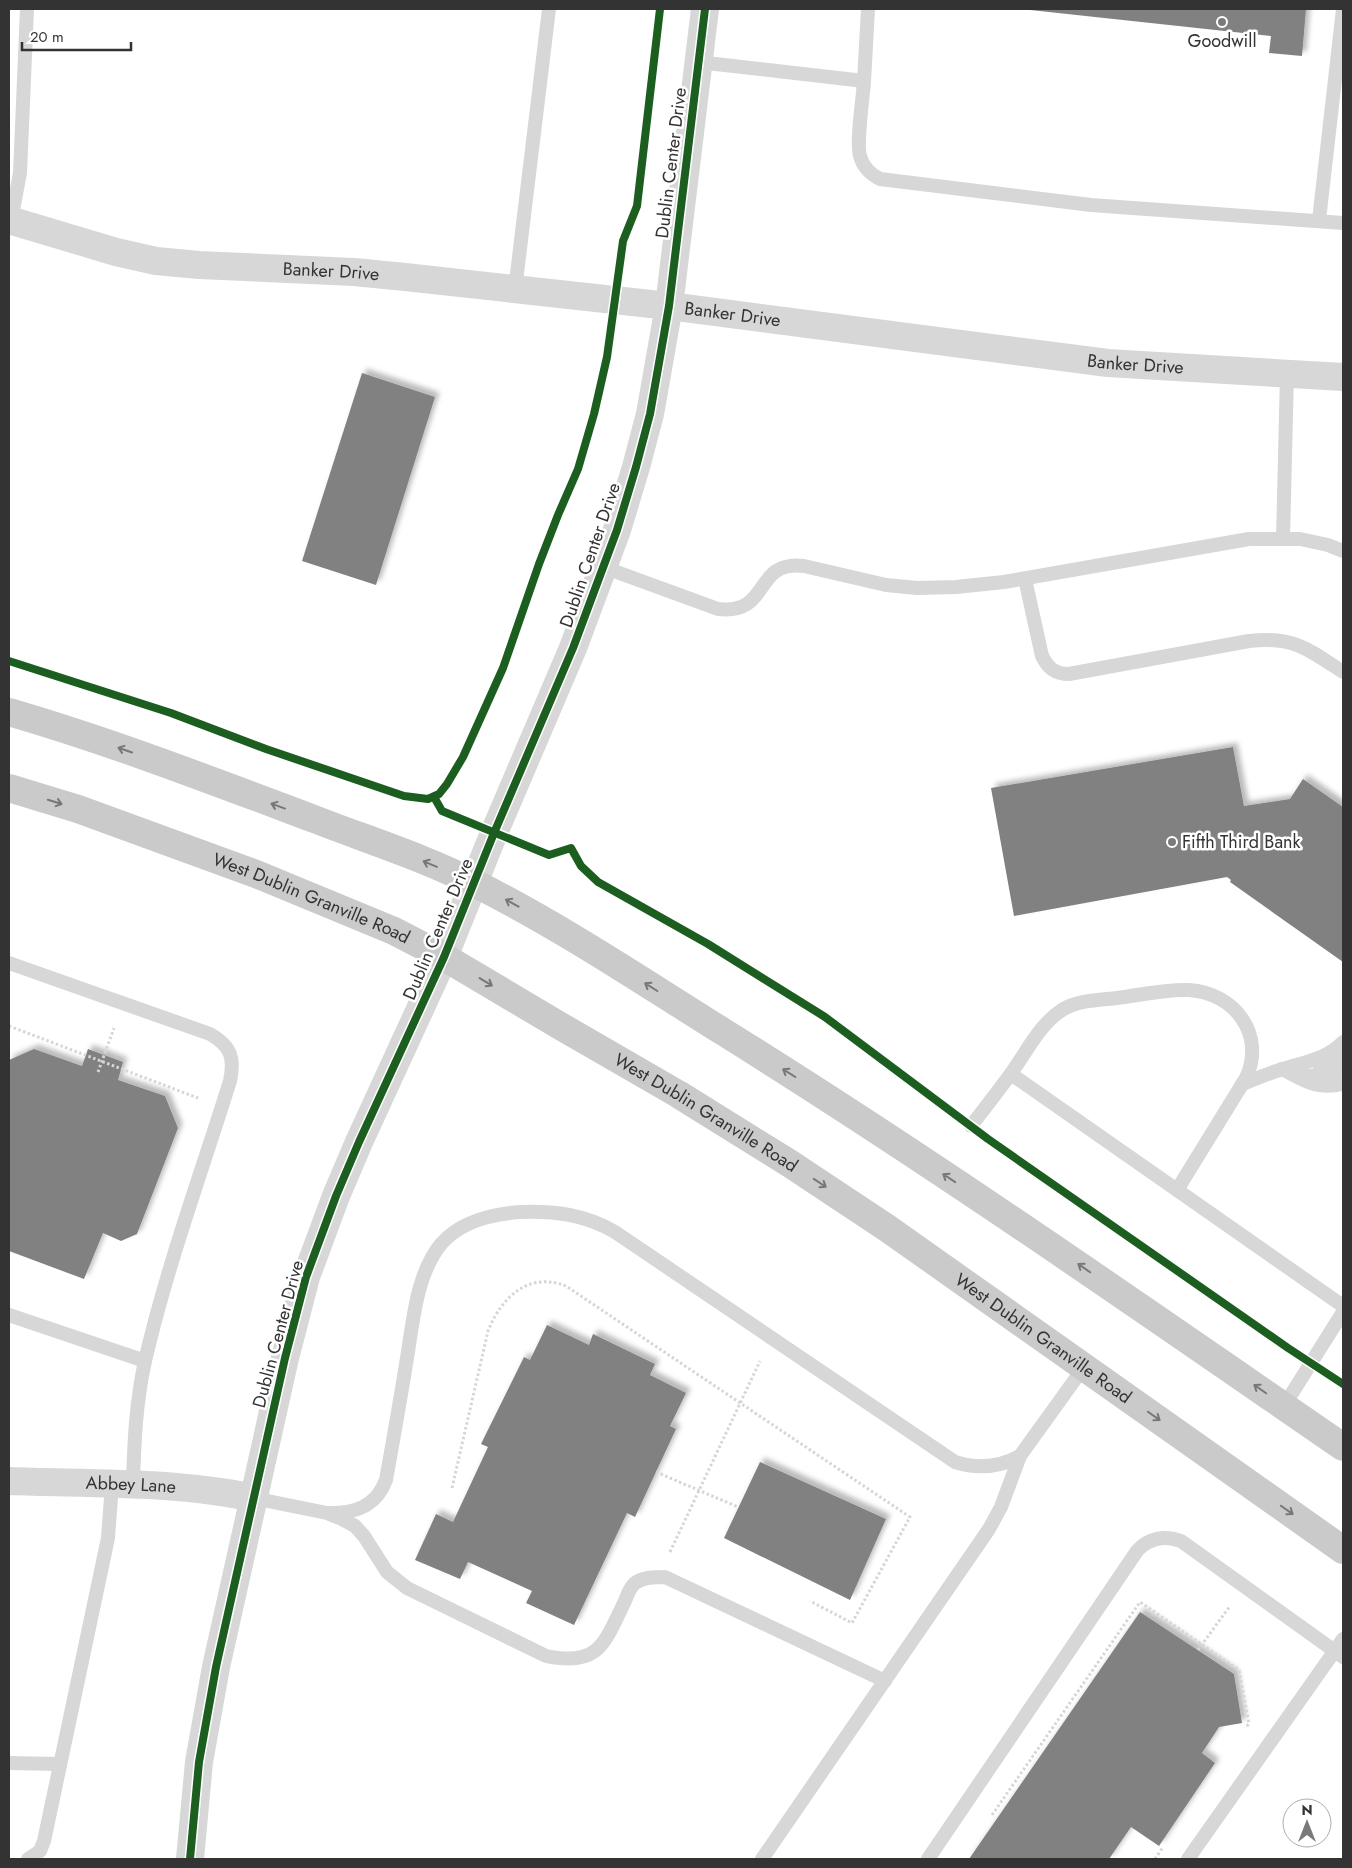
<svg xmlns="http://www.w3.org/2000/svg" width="1352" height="1868" font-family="Jost,sans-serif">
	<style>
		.building { fill: #818181; filter: url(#shadow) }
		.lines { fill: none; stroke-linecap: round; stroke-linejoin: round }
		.path { stroke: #d6d6d6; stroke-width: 3; stroke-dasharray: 2.5 2.5; stroke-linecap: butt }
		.lane { stroke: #d7d7d7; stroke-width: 14 }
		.street { stroke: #d7d7d7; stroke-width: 28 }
		.primary { stroke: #cacaca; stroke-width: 28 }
		.cycleway-casing { stroke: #fff; stroke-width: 11 }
		.cycleway { stroke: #1b5e20; stroke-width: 8 }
		.oneway { stroke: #777 }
		.poi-dot { fill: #7a7a7a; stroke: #fff; stroke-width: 2 }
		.labels { text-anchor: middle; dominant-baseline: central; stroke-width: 5; stroke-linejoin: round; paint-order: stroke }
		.poi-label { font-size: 18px; fill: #333; stroke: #fff }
		.street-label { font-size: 18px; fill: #333; stroke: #fff }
	</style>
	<defs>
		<filter id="shadow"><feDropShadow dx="4.5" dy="-4.5" stdDeviation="2.5" flood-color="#0004"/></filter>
	</defs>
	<rect width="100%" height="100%" fill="#fff"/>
	<g class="building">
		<path d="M1021,9H1306L1302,56L1269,53L1271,36Z"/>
		<path d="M362,373L435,397L376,585L302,561Z"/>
		<path d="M1233,747L1244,806L1290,799L1303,779L1343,807V962L1230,882L1231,880L1227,877L1014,916L991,788Z"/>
		<path d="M34,1049L82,1066L88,1049L123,1062L118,1080L165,1096L178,1128L137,1234L121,1241L103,1233L84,1279L9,1251V1060Z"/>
		<path d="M547,1325L589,1345L593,1334L655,1364L650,1375L686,1393L670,1426L676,1429L635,1517L627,1513L574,1625L526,1603L532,1591L468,1562L460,1579L415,1560L436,1514L453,1522L488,1447L481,1444L524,1357L530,1360Z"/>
		<path d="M760,1462L886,1519L850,1600L724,1538Z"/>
		<path d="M1140,1612L1234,1674L1242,1723L1219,1727L1202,1753L1215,1763L1159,1846L1131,1827L1109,1859H969Z"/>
	</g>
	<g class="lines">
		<g class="path">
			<path d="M9,1026L198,1098"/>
			<path d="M98,1072L114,1028"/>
			<path d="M656,1472L738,1507"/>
			<path d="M452,1488L488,1331C501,1298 528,1271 566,1286L910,1517L852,1623L810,1601"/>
			<path d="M670,1552L760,1361"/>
			<path d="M1198,1650L1230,1606"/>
			<path d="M992,1815L1140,1602L1239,1670L1249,1724L1246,1727"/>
			<path d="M1155,1859L1163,1847"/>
		</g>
		<g class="lane">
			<path d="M698,62L864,81C863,99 856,141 860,156C863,167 870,174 880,179L1091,205L1343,223"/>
			<path d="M864,81L868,9"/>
			<path d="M9,220L14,205L20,173L27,9"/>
			<path d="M1319,220L1343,9"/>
			<path d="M515,290L549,9"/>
			<path d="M1283,538L1287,374"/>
			<path d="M603,567L718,609C772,615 752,560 804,566L886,585L917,588L956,587L1004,582L1249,539H1300L1328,545L1343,551"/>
			<path d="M1025,579L1042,656C1048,668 1055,674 1069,674L1249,641C1294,636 1308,649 1343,672"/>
			<path d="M9,963L210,1034C231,1046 235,1058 230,1081C201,1174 167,1266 145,1361C136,1402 134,1443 133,1485"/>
			<path d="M1320,1067L1343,1058"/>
			<path d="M1282,1069C1305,1081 1316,1090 1343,1084"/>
			<path d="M1011,1074L1343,1306"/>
			<path d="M1302,1074C1318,1078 1329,1075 1343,1069"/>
			<path d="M1242,1084C1255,1079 1269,1073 1283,1069C1304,1062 1327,1059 1343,1042"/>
			<path d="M971,1126C985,1108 999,1090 1012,1072C1027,1051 1040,1024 1062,1010C1078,1000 1100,1000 1117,998C1141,995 1165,989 1189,990C1235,993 1266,1035 1246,1078L1177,1190"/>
			<path d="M9,1315L145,1361"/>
			<path d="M1284,1406L1343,1312"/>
			<path d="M253,1498L327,1513L342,1519L355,1526L364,1536L387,1572L407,1588L546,1656C599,1667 604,1644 624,1603C627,1597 629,1588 635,1583C644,1577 654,1577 665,1577L885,1681"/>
			<path d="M327,1513C354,1514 376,1507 386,1480C393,1441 400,1402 406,1364C413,1325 415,1276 441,1244C460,1222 492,1214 520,1212C555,1211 584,1214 615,1232L955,1462C977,1469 1000,1467 1020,1456"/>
			<path d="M9,1763L60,1764"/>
			<path d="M28,1859L40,1851L44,1841L108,1538L112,1484"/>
			<path d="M762,1859L989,1529L1001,1507L1020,1456L1084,1367"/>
			<path d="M928,1859L1137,1551C1148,1538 1165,1535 1181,1541L1343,1657"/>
			<path d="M1188,1859L1343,1639"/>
		</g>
		<g class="street">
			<path id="s1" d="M9,220L116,252L156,261L199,265L354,272L405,277L669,306L1108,363L1343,377"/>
			<path id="s2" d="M9,1481C88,1484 176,1481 253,1498"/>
			<path d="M190,1859L199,1762L216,1667L285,1358L306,1277L336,1196L359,1142L444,957L494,833L573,648L617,530L636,467L650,414L669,306L705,9"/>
		</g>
		<g class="primary">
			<path d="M9,712C112,742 213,781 314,819C368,840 426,858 478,885C563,928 642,981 722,1031C934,1163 1138,1306 1343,1447"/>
			<path id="s3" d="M9,788L78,809L256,874L394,931L444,957L562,1027L678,1094L789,1163L887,1228L1343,1550"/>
		</g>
		<defs>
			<g id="cycleway">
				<path d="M9,661L171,713L266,749L404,796L428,799L439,794L447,784L463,757L503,668L539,564L558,515L578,469L594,414L607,357L623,241L637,206L660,9"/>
				<path d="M434,797L442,811L549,855L571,848L581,866L598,882L708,944L825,1017L988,1139L1288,1348L1343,1384"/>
				<path d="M190,1859L199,1762L216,1667L285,1358L306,1277L336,1196L359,1142L444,957L494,833L573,648L617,530L636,467L650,414L669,306L705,9"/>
			</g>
		</defs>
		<use href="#cycleway" class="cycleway-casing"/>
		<use href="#cycleway" class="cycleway"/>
	</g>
	<defs><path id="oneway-shaft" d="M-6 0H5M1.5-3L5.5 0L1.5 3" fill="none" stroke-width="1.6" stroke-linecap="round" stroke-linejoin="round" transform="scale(1.25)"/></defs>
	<g class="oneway">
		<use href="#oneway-shaft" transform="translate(125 750) rotate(-161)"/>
		<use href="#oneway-shaft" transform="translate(55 802) rotate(17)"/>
		<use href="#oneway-shaft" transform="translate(278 806) rotate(-160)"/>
		<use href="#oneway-shaft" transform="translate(430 864) rotate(-157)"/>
		<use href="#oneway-shaft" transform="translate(512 903) rotate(-151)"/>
		<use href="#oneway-shaft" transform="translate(486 982) rotate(31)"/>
		<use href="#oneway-shaft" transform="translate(651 987) rotate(-148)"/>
		<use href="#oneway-shaft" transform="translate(789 1073) rotate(-148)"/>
		<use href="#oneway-shaft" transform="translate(949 1178) rotate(-146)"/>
		<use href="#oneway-shaft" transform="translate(820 1183) rotate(34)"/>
		<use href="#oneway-shaft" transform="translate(1084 1268) rotate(-145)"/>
		<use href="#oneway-shaft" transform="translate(1260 1389) rotate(-145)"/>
		<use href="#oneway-shaft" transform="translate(1154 1416) rotate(35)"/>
		<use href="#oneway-shaft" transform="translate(1287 1510) rotate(35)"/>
	</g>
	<g class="poi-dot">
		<circle cx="1222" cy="22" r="5"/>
		<circle cx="1172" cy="842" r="5"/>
	</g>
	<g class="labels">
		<g class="poi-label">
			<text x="1222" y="41">Goodwill</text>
			<text x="1182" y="842" text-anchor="start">Fifth Third Bank</text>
		</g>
		<g class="street-label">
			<text transform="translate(671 163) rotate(-83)">Dublin Center Drive</text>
			<text stroke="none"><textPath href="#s1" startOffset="328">Banker Drive</textPath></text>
			<text stroke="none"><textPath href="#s1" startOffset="732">Banker Drive</textPath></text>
			<text stroke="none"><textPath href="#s1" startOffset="1138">Banker Drive</textPath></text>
			<text transform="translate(590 555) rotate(-71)">Dublin Center Drive</text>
			<text stroke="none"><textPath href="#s3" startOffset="322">West Dublin Granville Road</textPath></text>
			<text transform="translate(438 929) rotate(-67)">Dublin Center Drive</text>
			<text stroke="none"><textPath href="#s3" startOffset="772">West Dublin Granville Road</textPath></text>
			<text transform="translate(278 1334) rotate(-75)">Dublin Center Drive</text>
			<text stroke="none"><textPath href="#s3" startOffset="1178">West Dublin Granville Road</textPath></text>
			<text stroke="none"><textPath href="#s2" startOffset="122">Abbey Lane</textPath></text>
		</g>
	</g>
	<rect width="1352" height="1868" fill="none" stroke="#333333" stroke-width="20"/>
	<g transform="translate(1307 1823)"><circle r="24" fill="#ffffff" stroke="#adadad"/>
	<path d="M0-4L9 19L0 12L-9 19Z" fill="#7a7a7a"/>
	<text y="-8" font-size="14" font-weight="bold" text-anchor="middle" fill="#333333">N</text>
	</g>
	<path d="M22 42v8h109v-8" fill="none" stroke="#333333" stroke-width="2.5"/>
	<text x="30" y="42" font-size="15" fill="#333333" stroke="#ffffff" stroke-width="4" paint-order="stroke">20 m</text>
</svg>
